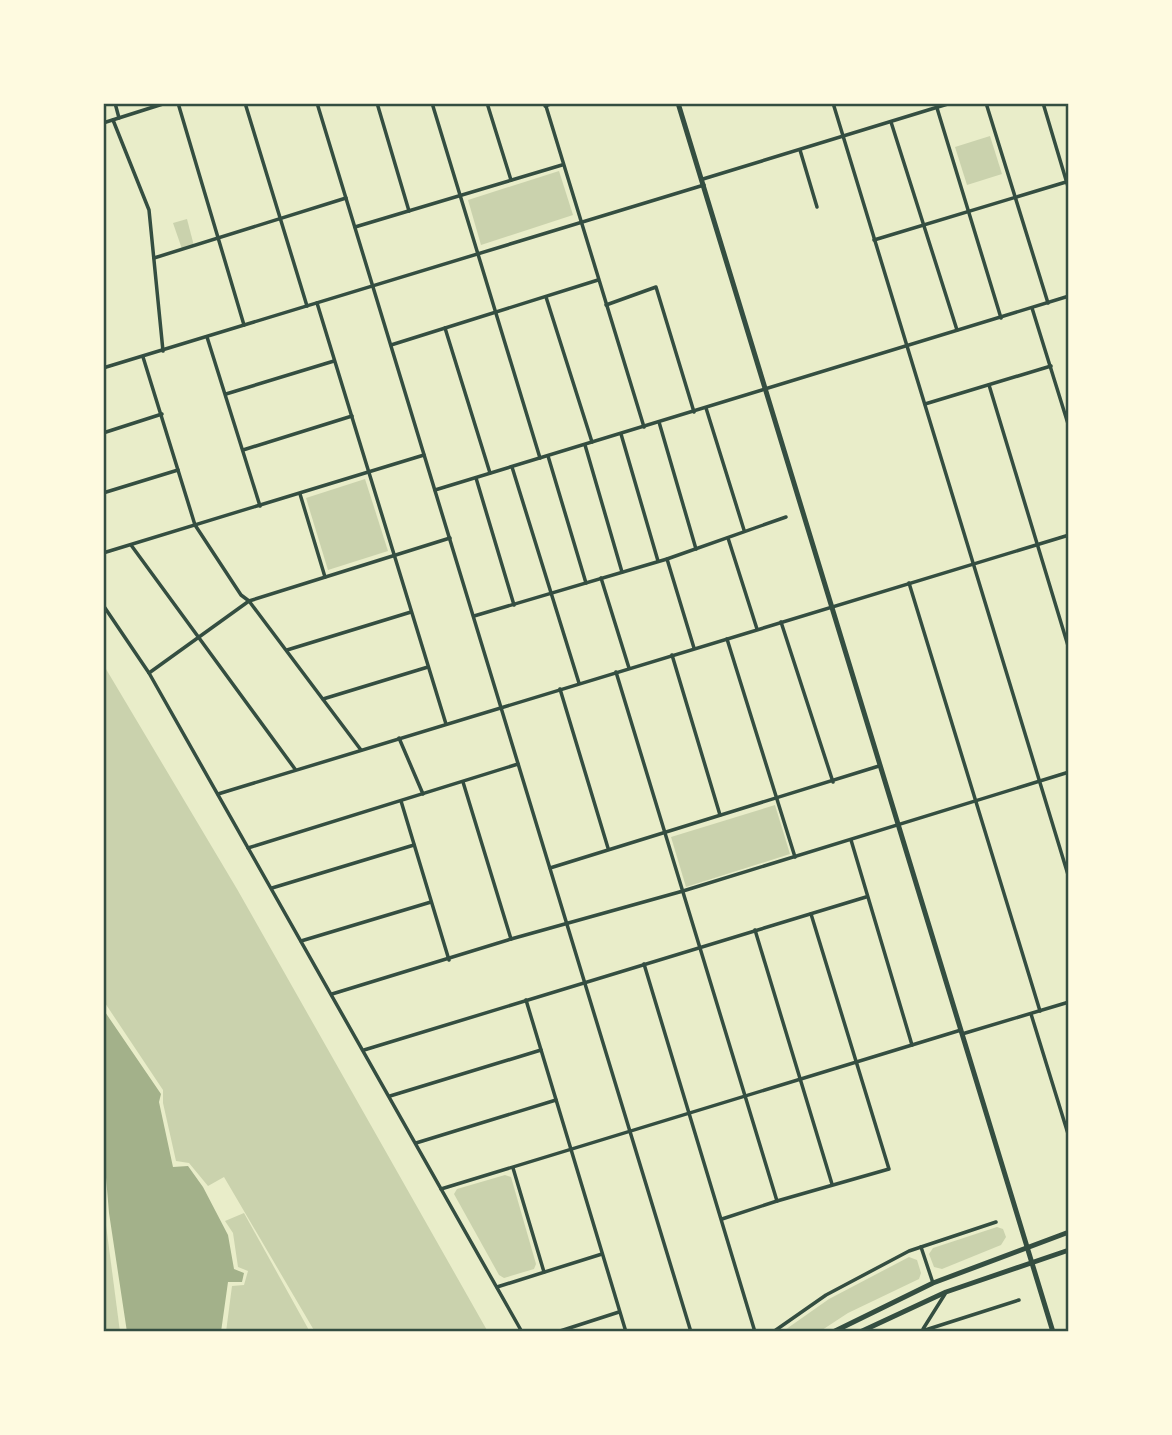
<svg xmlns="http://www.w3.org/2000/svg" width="1172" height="1435" font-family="Overpass,sans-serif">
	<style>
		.green { fill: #cad2ad }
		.water { fill: #a3b18a }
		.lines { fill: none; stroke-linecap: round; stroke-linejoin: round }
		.minor { stroke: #344e41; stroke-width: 3.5 }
		.trunk { stroke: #344e41; stroke-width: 5 }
		.neatline { fill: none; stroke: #344e41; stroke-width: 2.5 }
	</style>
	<rect width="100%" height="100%" fill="#e9edc9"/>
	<g class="green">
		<path d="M990,136L1002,174L967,185L955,147Z"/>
		<path d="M559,171L573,215L481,245L468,200Z"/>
		<path d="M187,219L194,246L182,249L173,223Z"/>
		<path d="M365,479L388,551L328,570L306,498Z"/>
		<path d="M103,664L237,889L488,1332H315L224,1177L208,1186L189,1163L176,1161L163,1103V1090L103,1000Z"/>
		<path d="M775,805L790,854L686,887L671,837Z"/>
		<path d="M505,1175L511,1177L536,1264L534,1269L504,1278L499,1275L454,1194L457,1189Z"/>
		<path d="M103,1202L120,1332H103Z"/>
		<path d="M244,1213L310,1332H226L232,1286L244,1285L248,1271L238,1267L233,1233L225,1221Z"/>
		<path d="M997,1227L1003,1229L1006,1237L1001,1245L942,1269L934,1267L929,1254L933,1248Z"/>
		<path d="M909,1257L917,1260L921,1273L919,1279L848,1313L819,1332H782L829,1299Z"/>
	</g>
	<path class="water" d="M103,1009L161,1094L159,1102L173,1167L188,1166L203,1187L228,1235L234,1269L244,1273L242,1282H228L221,1332H127L109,1213L103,1142Z"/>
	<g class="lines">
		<g class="minor">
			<path d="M115,103L119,118"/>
			<path d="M178,103L244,325"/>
			<path d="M245,103L307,306"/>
			<path d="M317,103L691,1332"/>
			<path d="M377,103L409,211"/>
			<path d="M432,103L540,458"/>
			<path d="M487,103L511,180"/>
			<path d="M545,103L644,427"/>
			<path d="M833,103L1069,878"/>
			<path d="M986,103L1048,303"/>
			<path d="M1043,103L1069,190"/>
			<path d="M545,106L553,103"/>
			<path d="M937,108L1001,318"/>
			<path d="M113,120L149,210L163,351"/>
			<path d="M891,122L957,330"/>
			<path d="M103,123L166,103"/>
			<path d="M800,150L817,207"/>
			<path d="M703,179L951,103"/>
			<path d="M355,227L562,165"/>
			<path d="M874,240L1066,182"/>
			<path d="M154,258L346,198"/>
			<path d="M546,297L592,442"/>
			<path d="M317,303L446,724"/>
			<path d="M606,305L656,287L694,412"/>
			<path d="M1032,308L1069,427"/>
			<path d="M445,328L490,473"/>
			<path d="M207,337L260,506"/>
			<path d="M391,345L598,280"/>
			<path d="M143,357L195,525L241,595L249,601L361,750"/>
			<path d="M103,368L704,185"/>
			<path d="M989,385L1069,649"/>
			<path d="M226,394L334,361"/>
			<path d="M925,404L1051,366"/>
			<path d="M706,408L744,530"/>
			<path d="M659,422L696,549"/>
			<path d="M103,433L162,414"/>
			<path d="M621,434L658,561"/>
			<path d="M585,445L622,572"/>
			<path d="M243,450L352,416"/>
			<path d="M548,456L586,583"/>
			<path d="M512,467L579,683"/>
			<path d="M476,478L514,605"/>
			<path d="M435,490L1069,296"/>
			<path d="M103,493L178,470"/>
			<path d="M300,494L325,577"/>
			<path d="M728,538L757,629"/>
			<path d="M131,545L295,769"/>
			<path d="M103,553L424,455"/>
			<path d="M667,559L694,648"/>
			<path d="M601,578L629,668"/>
			<path d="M909,583L1040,1011"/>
			<path d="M103,605L149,673L522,1332"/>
			<path d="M474,616L667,559L786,517"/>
			<path d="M781,622L833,782"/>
			<path d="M727,639L795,857"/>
			<path d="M287,650L411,612"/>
			<path d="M672,655L720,815"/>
			<path d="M616,672L777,1201"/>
			<path d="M149,673L249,601L450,538"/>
			<path d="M560,689L608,848"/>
			<path d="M323,699L428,667"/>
			<path d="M399,738L423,794"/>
			<path d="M463,782L511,939"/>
			<path d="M218,794L1069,535"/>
			<path d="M401,801L449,960"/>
			<path d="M851,840L912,1045"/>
			<path d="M248,848L518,764"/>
			<path d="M550,868L879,766"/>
			<path d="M272,888L414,845"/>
			<path d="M755,930L832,1184"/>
			<path d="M301,941L431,902"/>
			<path d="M644,964L755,1332"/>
			<path d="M332,994L511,939L683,891L1069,772"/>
			<path d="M526,1000L626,1332"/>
			<path d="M1031,1014L1069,1137"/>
			<path d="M962,1034L1069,1002"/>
			<path d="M364,1050L866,897"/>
			<path d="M390,1096L541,1050"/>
			<path d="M416,1143L556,1100"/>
			<path d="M513,1168L544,1272"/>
			<path d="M441,1189L961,1030"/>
			<path d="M722,1219L777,1201L889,1169L811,914"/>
			<path d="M921,1247L933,1283"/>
			<path d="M497,1287L602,1254"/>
			<path d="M923,1329L945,1294"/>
			<path d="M557,1332L619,1312"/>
			<path d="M773,1332L826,1295L909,1251L996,1222"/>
			<path d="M919,1332L1019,1300"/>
		</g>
		<g class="trunk">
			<path d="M678,103L1053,1332"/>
			<path d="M833,1332L933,1283L1069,1232"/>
			<path d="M860,1332L946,1292L1069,1250"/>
		</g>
	</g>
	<rect width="1172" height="1435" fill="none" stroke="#fefae0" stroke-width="210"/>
	<rect x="105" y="105" width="962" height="1225" class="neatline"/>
</svg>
